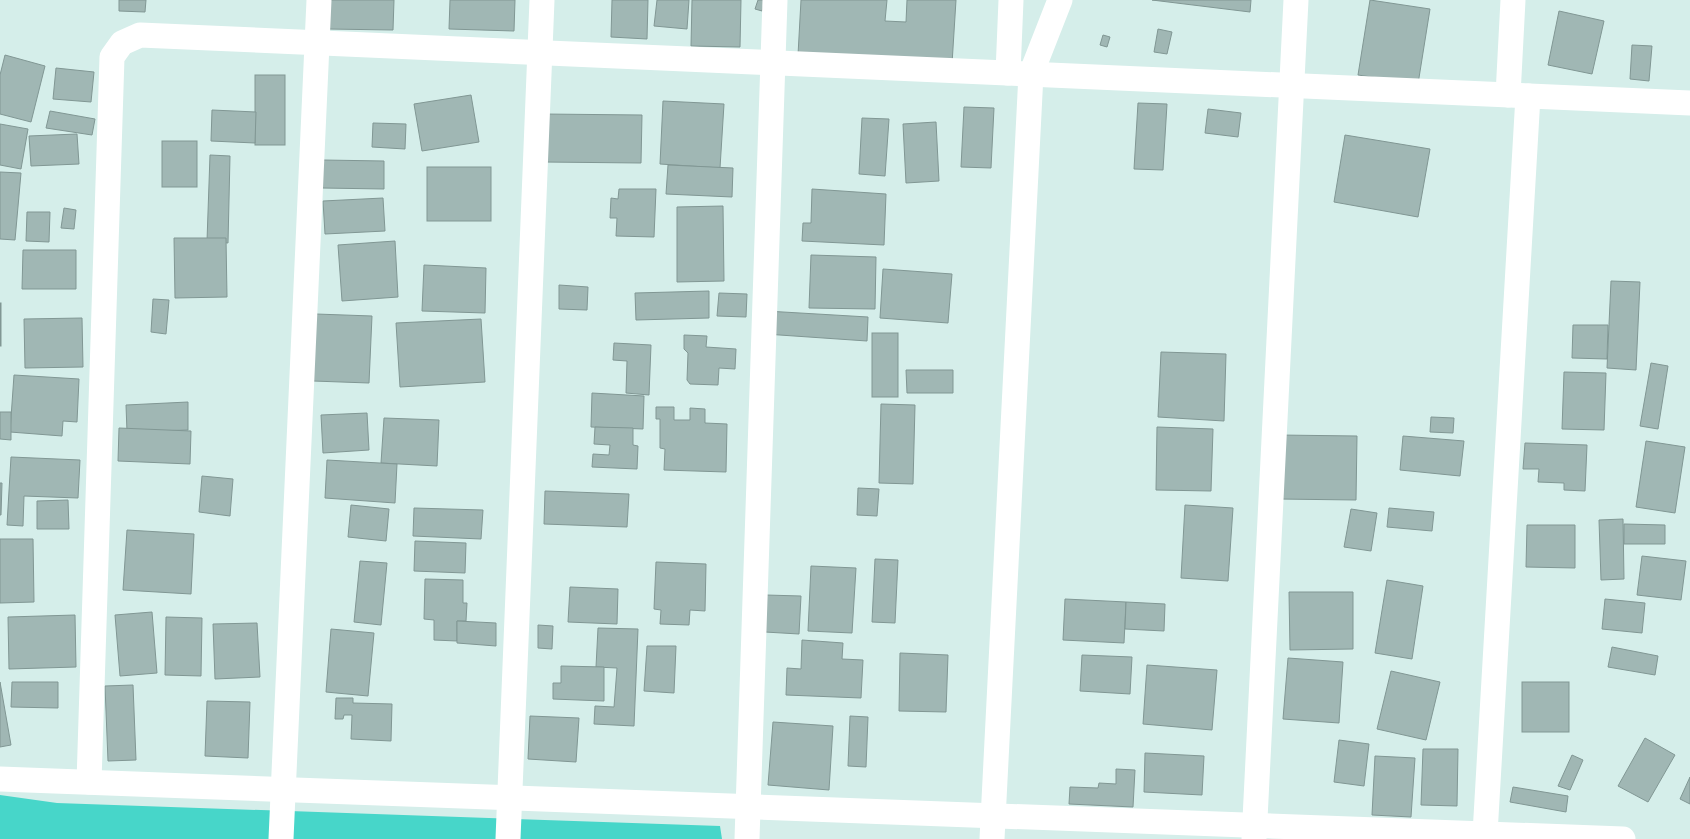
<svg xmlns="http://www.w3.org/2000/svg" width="1690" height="839" font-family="'IBM Plex Sans',sans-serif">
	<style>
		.green { fill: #47d6c9 }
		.building { fill: #a0b7b4; stroke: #819794 }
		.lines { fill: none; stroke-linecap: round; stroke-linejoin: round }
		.minor { stroke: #fff; stroke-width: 25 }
	</style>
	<rect width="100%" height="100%" fill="#d5eeea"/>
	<path class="green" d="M0,795L57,803L720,826L722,839H0Z"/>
	<g class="building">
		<path d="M119,0H146L145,12L119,11Z"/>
		<path d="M329,0H394L393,30L328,29Z"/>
		<path d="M450,0H515L514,31L449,29Z"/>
		<path d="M612,0H648L647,39L611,37Z"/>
		<path d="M657,0H689L687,29L654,26Z"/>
		<path d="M692,0H741L740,47L691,46Z"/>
		<path d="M758,0H765L762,11L755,9Z"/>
		<path d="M801,0H887L885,21L906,22L907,0H956L952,64L798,55Z"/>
		<path d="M1152,0H1251L1250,12Z"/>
		<path d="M1370,0L1430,9L1418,84L1358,75Z"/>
		<path d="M1559,11L1604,21L1592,74L1548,65Z"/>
		<path d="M1158,29L1172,32L1167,54L1154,52Z"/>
		<path d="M1103,35L1110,37L1107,47L1100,45Z"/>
		<path d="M1632,45L1652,46L1649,81L1630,79Z"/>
		<path d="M5,55L45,66L31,122L0,114V75Z"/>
		<path d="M56,68L94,72L91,102L53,99Z"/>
		<rect x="255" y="75" width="30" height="70"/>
		<path d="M471,95L479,142L422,151L414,104Z"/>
		<path d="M663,101L724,104L720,168L660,164Z"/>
		<path d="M1138,103L1167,104L1163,170L1134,169Z"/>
		<path d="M964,107L994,108L991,168L961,167Z"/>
		<path d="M1208,109L1241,113L1238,137L1205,133Z"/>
		<path d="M212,110L256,112L255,143L211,141Z"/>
		<path d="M50,111L95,119L92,135L46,128Z"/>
		<path d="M543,114L642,115L641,163L543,162Z"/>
		<path d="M862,118L889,119L885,176L859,174Z"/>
		<path d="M936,122L939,181L906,183L903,124Z"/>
		<path d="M373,123L406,124L405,149L372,147Z"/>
		<path d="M0,124L28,129L21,169L0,165Z"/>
		<path d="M77,134L79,164L31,166L29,136Z"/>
		<path d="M1345,135L1430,149L1418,217L1334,202Z"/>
		<rect x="162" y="141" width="35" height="46"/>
		<path d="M210,155L230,156L228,243L207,241Z"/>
		<path d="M323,160L384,161V189L322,188Z"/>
		<path d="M668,165L733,168L732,197L666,194Z"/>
		<rect x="427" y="167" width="64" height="54"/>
		<path d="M0,172L21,173L15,240L0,239Z"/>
		<path d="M619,189H656L654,237L616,236L617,218H610L611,198L618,199Z"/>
		<path d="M812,189L886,194L884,245L802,241L803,223H811Z"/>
		<path d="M383,198L385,231L325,234L323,201Z"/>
		<path d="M723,206L724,281L677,282V207Z"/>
		<path d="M64,208L76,210L74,229L61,228Z"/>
		<path d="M27,212H50L49,242L26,241Z"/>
		<path d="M174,238H226L227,297L175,298Z"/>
		<path d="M395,241L398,297L342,301L338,245Z"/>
		<path d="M23,250H76V289H22Z"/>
		<path d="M811,255L876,257L875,309L809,308Z"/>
		<path d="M424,265L486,268L485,313L422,311Z"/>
		<path d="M883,269L952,274L948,323L880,318Z"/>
		<path d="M1611,281L1640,282L1636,370L1607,368Z"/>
		<path d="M559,285L588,287L587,310L559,309Z"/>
		<path d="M709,291V318L636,320L635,293Z"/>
		<path d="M719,293L747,294L746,317L717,316Z"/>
		<path d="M153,299L169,300L166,334L151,332Z"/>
		<rect x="0" y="303" width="1" height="43"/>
		<path d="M766,311L868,317L867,341L765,334Z"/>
		<path d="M316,314L372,316L369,383L313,381Z"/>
		<path d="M82,318L83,367L25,368L24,319Z"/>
		<path d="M481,319L485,382L400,387L396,323Z"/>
		<path d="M1573,325H1608L1607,359L1572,358Z"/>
		<rect x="872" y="333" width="26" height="64"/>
		<path d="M684,335L707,336L706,347L736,349L735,369L719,368L718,385L690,384L687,380L688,353L684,349Z"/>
		<path d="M614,343L651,345L649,395L626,393L627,361L613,360Z"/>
		<path d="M1161,352L1226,354L1224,421L1158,417Z"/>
		<path d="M1651,363L1668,366L1658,429L1640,426Z"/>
		<path d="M906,370H953V393H907Z"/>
		<path d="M1564,372L1606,373L1604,430L1562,429Z"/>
		<path d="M14,375L79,379L77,422L63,421L62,436L10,432Z"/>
		<path d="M592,393L644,396L643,429L591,427Z"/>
		<path d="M188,402V430L127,432L126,405Z"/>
		<path d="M881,404L915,405L913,484L879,483Z"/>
		<path d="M656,407H674V420H690V408L705,409V423L727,424L726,472L664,470L665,449L660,448V419H656Z"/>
		<path d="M0,412H11V440L0,439Z"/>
		<path d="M367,413L369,450L323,453L321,415Z"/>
		<path d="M1431,417L1454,418L1453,433L1430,432Z"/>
		<path d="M384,418L439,420L437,466L381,463Z"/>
		<path d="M595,427L633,428V445L638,446L637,469L592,467L593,454L609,455L610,445L594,444Z"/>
		<path d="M1157,427L1213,429L1211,491L1156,490Z"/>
		<path d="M119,428L191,431L190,464L118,461Z"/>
		<path d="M1279,435L1357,436L1356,500L1278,499Z"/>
		<path d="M1403,436L1464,441L1460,476L1400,470Z"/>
		<path d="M1646,441L1685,447L1675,513L1636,507Z"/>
		<path d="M1525,443L1587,445L1585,491L1564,490V483L1538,482L1539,469H1523Z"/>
		<path d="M11,457L80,460L78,498L24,496L23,526L7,525Z"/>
		<path d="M327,460L397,464L395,503L325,498Z"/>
		<path d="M202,476L233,479L230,516L199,512Z"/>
		<path d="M0,483H2L1,515H0Z"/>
		<path d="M858,488L879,489L877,516L857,515Z"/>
		<path d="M545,491L629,494L627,527L544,524Z"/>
		<path d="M68,500L69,529H37V501Z"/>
		<path d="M351,505L389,509L386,541L348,537Z"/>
		<path d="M1185,505L1233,508L1228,581L1181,578Z"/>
		<path d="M414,508L483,510L481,539L413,536Z"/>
		<path d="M1389,508L1434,512L1432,531L1387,527Z"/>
		<path d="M1351,509L1377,513L1371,551L1344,547Z"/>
		<path d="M1623,519L1624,579L1601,580L1599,520Z"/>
		<path d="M1624,524L1665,525V544H1624Z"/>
		<path d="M1527,525H1575V568L1526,567Z"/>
		<path d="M127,530L194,534L191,594L123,590Z"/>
		<path d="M0,539H33L34,602L0,603Z"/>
		<path d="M415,541L466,543L465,573L414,571Z"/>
		<path d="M1642,556L1686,561L1681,600L1637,595Z"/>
		<path d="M875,559L898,560L895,623L872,622Z"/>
		<path d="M360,561L387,563L381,625L354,622Z"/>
		<path d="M656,562L706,564L705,611L690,610L689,625L660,624L661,610L654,609Z"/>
		<path d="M811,566L856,568L852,633L808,631Z"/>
		<path d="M425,579L463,580V603H467L466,621H457V641L434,640V620L424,619Z"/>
		<path d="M1387,580L1423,586L1412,659L1375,653Z"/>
		<path d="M570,587L618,589L617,624L568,622Z"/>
		<path d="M1289,592H1353V649L1290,650Z"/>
		<path d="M766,595L801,596L799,634L765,632Z"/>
		<path d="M1065,599L1126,602L1124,643L1063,640Z"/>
		<path d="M1605,599L1645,603L1642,633L1602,629Z"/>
		<path d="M1126,602L1165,604L1164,631L1125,629Z"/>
		<path d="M152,612L157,673L120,676L115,615Z"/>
		<path d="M75,615L76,667L9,669L8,617Z"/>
		<path d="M166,617L202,618L201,676L165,675Z"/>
		<path d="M457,621L496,623V646L457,643Z"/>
		<path d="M257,623L260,677L215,679L213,624Z"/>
		<path d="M538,625L553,626L552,649L538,648Z"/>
		<path d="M598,628L638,629L634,726L594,724L595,706L614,707L617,668L596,667Z"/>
		<path d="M331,629L374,633L368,696L326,692Z"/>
		<path d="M802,640L843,643L842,659L863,660L861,698L786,695L787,668L801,669Z"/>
		<path d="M647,646H676L674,693L644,691Z"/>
		<path d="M1612,647L1658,656L1655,675L1608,667Z"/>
		<path d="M900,653L948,655L946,712L899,711Z"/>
		<path d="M1082,655L1132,657L1130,694L1080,691Z"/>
		<path d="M1288,658L1343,662L1339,723L1283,719Z"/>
		<path d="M1147,665L1217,670L1212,730L1143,724Z"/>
		<path d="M561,666L604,667V701L553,699V683H561Z"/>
		<path d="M1391,671L1440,682L1426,740L1377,729Z"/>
		<path d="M0,682L11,745L0,747Z"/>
		<path d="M12,682H58V708L11,707Z"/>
		<rect x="1522" y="682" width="47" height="50"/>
		<path d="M133,685L136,760L108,761L105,686Z"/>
		<path d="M336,698H353V703L392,704L391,741L351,739L352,715H344L343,719H335Z"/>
		<path d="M207,701L250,702L248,758L205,756Z"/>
		<path d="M530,716L579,718L576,762L528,759Z"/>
		<path d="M850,716L868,717L866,767L848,766Z"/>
		<path d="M773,722L833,726L829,790L768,785Z"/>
		<path d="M1645,738L1675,755L1648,802L1618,786Z"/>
		<path d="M1339,740L1369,744L1364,786L1334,782Z"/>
		<path d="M1423,749H1458L1457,806L1421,805Z"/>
		<path d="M1145,753L1204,756L1202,795L1144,792Z"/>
		<path d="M1572,755L1583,760L1570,790L1558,786Z"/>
		<path d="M1375,756L1415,758L1411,817L1372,815Z"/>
		<path d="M1116,769L1135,770L1133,807L1069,804L1070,787L1098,788L1099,783L1116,784Z"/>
		<path d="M1690,777V804L1680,799Z"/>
		<path d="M1513,787L1568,796L1566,812L1510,802Z"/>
	</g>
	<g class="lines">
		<g class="minor">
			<path d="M1008,73L1011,0"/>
			<path d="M1508,95L1513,0"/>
			<path d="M0,779L1623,839"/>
			<path d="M89,782L112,57L122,43L140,35L1690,103"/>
			<path d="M1485,834L1528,96"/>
			<path d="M281,839L319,0"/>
			<path d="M508,839L542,0"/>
			<path d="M747,839L775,0"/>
			<path d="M992,839L1031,74L1060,0"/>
			<path d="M1254,839L1296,0"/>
		</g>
	</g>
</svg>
